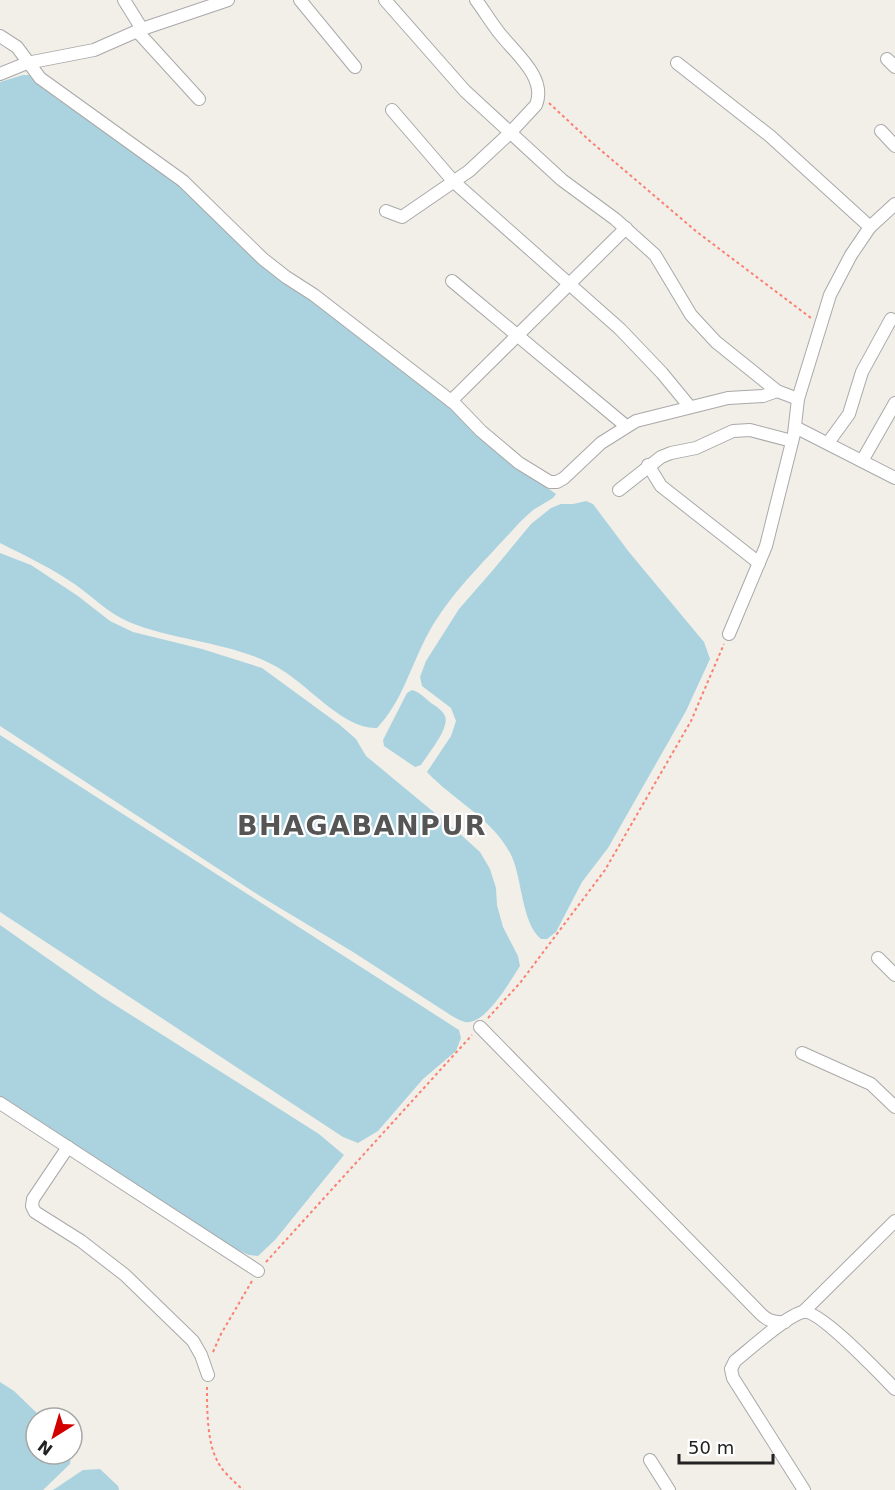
<svg xmlns="http://www.w3.org/2000/svg" width="895" height="1490" font-family="'DejaVu Sans',sans-serif">
	<style>
		.water { fill: #aad3df }
		.lines { fill: none; stroke-linecap: round; stroke-linejoin: round }
		.street-casing { stroke: #a9a9a9; stroke-width: 14 }
		.path { stroke: #fa8072; stroke-width: 2; stroke-dasharray: 3 3; stroke-linecap: butt }
		.street { stroke: #fff; stroke-width: 12 }
		.labels { text-anchor: middle; dominant-baseline: central; stroke-width: 4.5; stroke-linejoin: round; paint-order: stroke }
		.district-label { font-size: 27px; font-weight: bold; letter-spacing: 1.5px; fill: #555; stroke: #fff }
	</style>
	<rect width="100%" height="100%" fill="#f2efe9"/>
	<g class="water">
		<path d="M23,75H32L56,98L170,176L374,349L415,377L527,473L556,494L553,498L533,510L520,522C490,556 451,592 429,632C411,664 403,701 377,728C346,730 310,688 285,672C238,641 179,643 129,622C108,613 94,598 76,585C53,569 26,556 0,543V82Z"/>
		<path d="M586,501L593,504L629,552L704,642L710,659L686,711L608,848L582,882L556,932L547,939H541C522,924 522,879 512,857C495,820 454,801 427,772L451,736L456,721L451,708L422,686L420,677L426,661L459,609L493,570L531,524L551,508L561,504H573Z"/>
		<path d="M0,553L31,565L78,596L110,621L133,632L202,649L262,668L340,725L356,739L366,756L459,833L480,852L490,869L496,888L497,905L503,927L518,956L520,966C510,981 485,1026 465,1022C461,1021 456,1018 452,1016L353,952L260,896L0,726Z"/>
		<path d="M412,690C420,692 425,698 431,703C436,706 442,710 445,716C450,728 428,754 421,765L415,767L384,746L383,740L407,693Z"/>
		<path d="M0,735L459,1030L461,1038L456,1051L423,1079L378,1131L358,1143L343,1137L0,912Z"/>
		<path d="M0,925L101,996L319,1134L344,1155L275,1240L258,1256L249,1255L231,1247L0,1099Z"/>
		<path d="M0,1382L14,1391L42,1418H36V1454H71L70,1464L43,1490H0Z"/>
		<path d="M100,1469L118,1486L119,1490H53L83,1470Z"/>
	</g>
	<g class="lines">
		<defs>
			<g id="street">
				<path d="M124,0L142,29"/>
				<path d="M300,0L355,67"/>
				<path d="M385,0L465,91L562,180L615,219L655,255L691,315L716,342L777,391L798,399"/>
				<path d="M137,31L199,99"/>
				<path d="M0,36L17,47L40,78L183,181L263,259L286,277L314,295L455,404L481,431L519,463L550,482H557L564,478L601,443L636,421L728,398L763,396L777,391"/>
				<path d="M887,59L895,67"/>
				<path d="M677,63L770,136L870,227"/>
				<path d="M0,74L27,63L94,50L142,29L228,0"/>
				<path d="M392,110L454,182L620,329L662,373L690,407"/>
				<path d="M881,131L895,146"/>
				<path d="M386,211L402,217L469,171L510,133L536,105C547,78 516,54 501,35C492,24 485,12 476,0"/>
				<path d="M452,281L626,426"/>
				<path d="M451,401L626,228"/>
				<path d="M795,427L895,478"/>
				<path d="M828,443L849,414L862,372L891,319"/>
				<path d="M862,461L895,403"/>
				<path d="M648,465L661,486L759,563"/>
				<path d="M619,490L661,457L671,453L696,448L733,431L750,430L792,441"/>
				<path d="M729,634L766,546L794,434L798,399L830,295L851,255L870,227L895,204"/>
				<path d="M878,958L895,975"/>
				<path d="M480,1027L758,1311C766,1320 773,1323 785,1322"/>
				<path d="M802,1053L871,1084L895,1107"/>
				<path d="M0,1103L258,1271"/>
				<path d="M68,1147L33,1199L32,1206L35,1212L81,1241L125,1275L193,1341L201,1355L208,1375"/>
				<path d="M803,1312L895,1221"/>
				<path d="M650,1460L669,1490"/>
				<path d="M804,1490L733,1378L731,1369L735,1361C749,1350 787,1315 803,1312C819,1309 881,1375 895,1389"/>
			</g>
		</defs>
		<use href="#street" class="street-casing"/>
		<g class="path">
			<path d="M549,103L590,141L697,232L811,318"/>
			<path d="M488,1018L520,983L605,870L691,721L724,644"/>
			<path d="M266,1262L472,1035"/>
			<path d="M213,1352L221,1334L252,1281"/>
			<path d="M207,1387C207,1407 207,1440 216,1458C221,1471 233,1480 243,1490"/>
		</g>
		<use href="#street" class="street"/>
	</g>
	<g class="labels">
		<g class="district-label">
			<text x="362" y="825">BHAGABANPUR</text>
		</g>
	</g>
	<g transform="translate(54 1436) rotate(217)"><circle r="28" fill="#ffffff" stroke="#a7a7a7" stroke-width="1.5"/>
	<path d="M0-4.5L10 22L0 15L-10 22Z" fill="#d40000"/>
	<text y="-9" font-size="16" font-weight="bold" text-anchor="middle" fill="#222222">N</text>
	</g>
	<path d="M679 1454v9h94v-9" fill="none" stroke="#222222" stroke-width="3"/>
	<text x="688" y="1454" font-size="18" fill="#222222" stroke="#ffffff" stroke-width="4.5" paint-order="stroke">50 m</text>
</svg>
